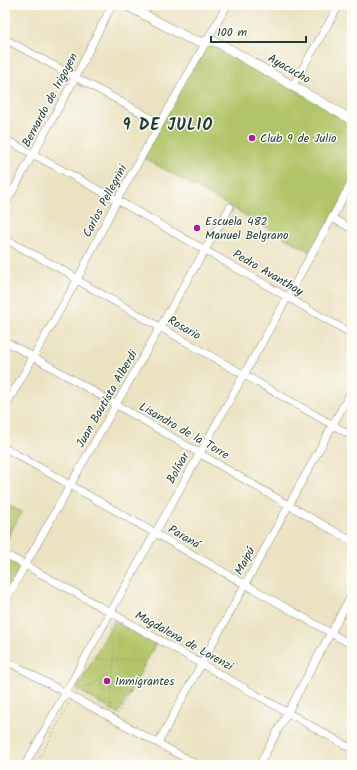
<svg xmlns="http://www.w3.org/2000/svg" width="357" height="770" font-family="Kalam,sans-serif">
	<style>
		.green { fill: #b2c468; stroke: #68804e }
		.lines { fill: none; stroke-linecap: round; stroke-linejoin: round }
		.street-casing { stroke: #85907a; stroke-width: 8 }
		.secondary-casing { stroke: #85907a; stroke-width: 10 }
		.path { stroke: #85907a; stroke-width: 1; stroke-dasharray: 1 3; stroke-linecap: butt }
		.street { stroke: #fff; stroke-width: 7 }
		.secondary { stroke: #fff; stroke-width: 9 }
		.poi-dot { fill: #b5179e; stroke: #fdfcf7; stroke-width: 1.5 }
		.labels { text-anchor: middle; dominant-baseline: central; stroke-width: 3; stroke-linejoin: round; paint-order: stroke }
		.street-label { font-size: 12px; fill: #1f3d34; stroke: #fdfcf7 }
		.poi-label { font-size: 12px; fill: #1f3d34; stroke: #fdfcf7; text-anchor: start }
		.district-label { font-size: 16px; font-weight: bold; letter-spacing: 1px; fill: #1f3d34; stroke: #fdfcf7 }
	</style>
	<rect width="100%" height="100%" fill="#fdfcf7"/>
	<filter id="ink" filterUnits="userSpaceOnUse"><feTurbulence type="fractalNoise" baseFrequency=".025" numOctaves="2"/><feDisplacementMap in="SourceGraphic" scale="8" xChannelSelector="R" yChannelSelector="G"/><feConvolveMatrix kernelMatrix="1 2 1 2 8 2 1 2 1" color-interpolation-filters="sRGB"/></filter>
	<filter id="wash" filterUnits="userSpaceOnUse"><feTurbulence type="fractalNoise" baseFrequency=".012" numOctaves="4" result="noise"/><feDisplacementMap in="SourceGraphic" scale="16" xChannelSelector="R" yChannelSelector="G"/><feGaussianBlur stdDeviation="0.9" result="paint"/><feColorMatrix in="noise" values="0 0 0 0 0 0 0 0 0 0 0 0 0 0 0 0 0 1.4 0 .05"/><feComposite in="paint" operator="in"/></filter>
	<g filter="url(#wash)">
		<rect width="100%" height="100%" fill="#ebe2c1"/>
		<g class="green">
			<path d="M207,42L352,120V182L312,253L141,156Z"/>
			<path d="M5,503L22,512L5,542Z"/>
			<path d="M5,556L23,565L10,589L5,586Z"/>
			<path d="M114,621L156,644L118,714L77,689Z"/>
		</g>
	</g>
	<g filter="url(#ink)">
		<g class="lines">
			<defs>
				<g id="street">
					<path d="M5,39L160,123"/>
					<path d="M293,85L339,5"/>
					<path d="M5,139L117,200L352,334"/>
					<path d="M5,205L75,78L112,5"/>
					<path d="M332,218L352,229"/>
					<path d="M5,239L70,274L77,280L352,436"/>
					<path d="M5,341C122,406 235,476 352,541"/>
					<path d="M5,407L77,280L117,200L227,5"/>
					<path d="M5,448L352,645"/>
					<path d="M5,554L110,612L352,749"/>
					<path d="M5,603L25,565L160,327L230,207"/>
					<path d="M5,660L198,765"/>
					<path d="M158,743L352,390"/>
					<path d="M25,765L352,182"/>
					<path d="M259,765L352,594"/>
				</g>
				<path id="secondary" d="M126,5L190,39L202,42L213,41L222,45L352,120"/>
			</defs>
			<use href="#street" class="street-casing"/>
			<use href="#secondary" class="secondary-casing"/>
			<g class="path">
				<path d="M93,659L146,660"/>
				<path d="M76,690L103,679"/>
				<path d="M110,695C101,691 100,682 106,674L113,672"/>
				<path d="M110,709L114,659L112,624"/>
				<path d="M118,714L155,645"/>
				<path d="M36,765L69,703"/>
			</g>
			<use href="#street" class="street"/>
			<use href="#secondary" class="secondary"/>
		</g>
	</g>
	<g class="poi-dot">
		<circle cx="252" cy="138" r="4"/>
		<circle cx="197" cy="228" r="4"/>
		<circle cx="107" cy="681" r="4"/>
	</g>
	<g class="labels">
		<g class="street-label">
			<text transform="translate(289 69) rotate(30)">Ayacucho</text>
			<text transform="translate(50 100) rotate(-62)">Bernardo de Irigoyen</text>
			<text transform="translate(105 201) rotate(-62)">Carlos Pellegrini</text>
			<text transform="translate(268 273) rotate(30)">Pedro Avanthay</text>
			<text transform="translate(184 328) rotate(30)">Rosario</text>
			<text transform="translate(107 399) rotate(-60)">Juan Bautista Alberdi</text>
			<text transform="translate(184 431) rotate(30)">Lisandro de la Torre</text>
			<text transform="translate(178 468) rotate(-61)">Bolívar</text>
			<text transform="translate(184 537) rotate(30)">Paraná</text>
			<text transform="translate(245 561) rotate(-62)">Maipú</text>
			<text transform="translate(184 641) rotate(29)">Magdalena de Lorenzi</text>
		</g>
		<g class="poi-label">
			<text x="260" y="138">Club 9 de Julio</text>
			<text x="205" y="221">Escuela 482<tspan x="205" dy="14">Manuel Belgrano</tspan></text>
			<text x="115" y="681">Inmigrantes</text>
		</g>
		<g class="district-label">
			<text x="168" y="125">9 DE JULIO</text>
		</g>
	</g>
	<rect width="357" height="770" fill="none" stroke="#fdfcf7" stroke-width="20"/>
	<path d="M211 36v6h95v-6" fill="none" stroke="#1f3d34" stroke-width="2"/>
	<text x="217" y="36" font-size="12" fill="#1f3d34" stroke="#fdfcf7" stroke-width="3" paint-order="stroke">100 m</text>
</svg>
